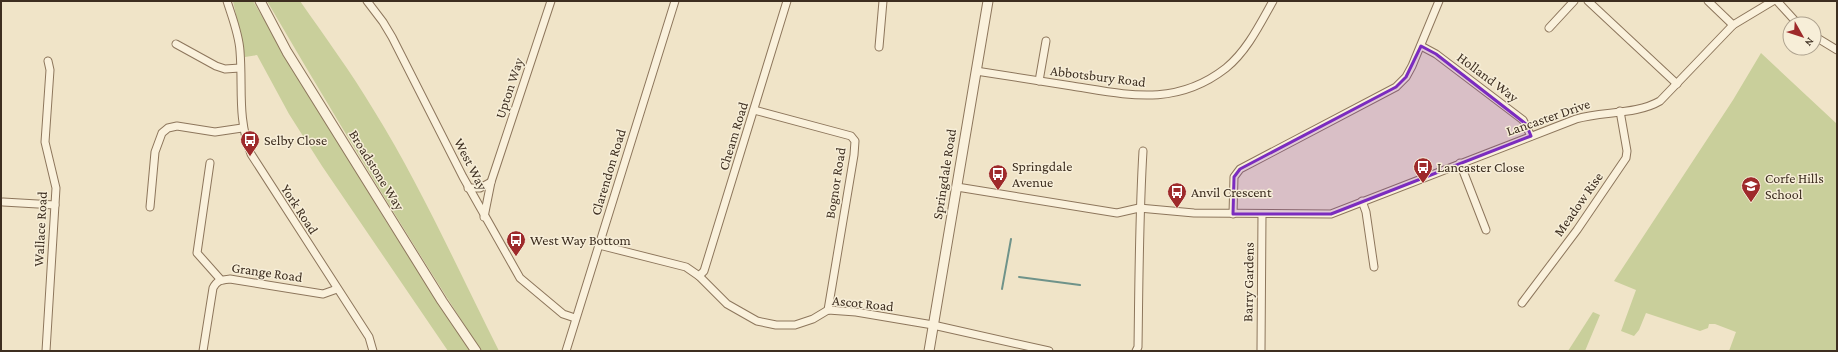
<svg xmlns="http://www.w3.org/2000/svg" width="1838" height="352" font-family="'Crimson Pro',serif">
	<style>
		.green { fill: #c9cf9b }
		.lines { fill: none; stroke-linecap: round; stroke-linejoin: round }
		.stream { stroke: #6f938a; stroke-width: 2 }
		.minor-casing { stroke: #8d765c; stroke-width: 9 }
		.tertiary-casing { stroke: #8d765c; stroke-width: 11 }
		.minor { stroke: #faf1dc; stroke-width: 7 }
		.tertiary { stroke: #faf1dc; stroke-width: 9 }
		.marked { fill: #7b2cbf; fill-opacity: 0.2; stroke: #7b2cbf; stroke-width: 3; stroke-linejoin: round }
		.labels { text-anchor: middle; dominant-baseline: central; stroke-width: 3; stroke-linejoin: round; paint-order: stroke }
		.street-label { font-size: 14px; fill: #3d2e20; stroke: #f7eed8 }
		.poi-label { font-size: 14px; fill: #3d2e20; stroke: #f7eed8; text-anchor: start }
	</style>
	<rect width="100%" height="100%" fill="#f0e4c8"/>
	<g class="green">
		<path d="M233,1H253L387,223L472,351H448L322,166L289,114L257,55L245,57Z"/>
		<path d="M267,1H300C325,37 351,72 373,109C421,186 458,270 499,351H481C407,236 336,119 267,1Z"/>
		<path d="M1761,53L1837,124V351H1729L1736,332L1715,324H1709L1708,328L1700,331L1646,313L1639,330L1634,336L1621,331L1636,290L1614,281L1733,100Z"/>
		<path d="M1593,312L1600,315L1585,351H1568Z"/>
	</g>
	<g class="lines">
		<g class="stream">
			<path d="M1019,277L1080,285"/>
			<path d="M1002,289L1011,239"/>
		</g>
		<defs>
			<g id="minor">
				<path d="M227,1C232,17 239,34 240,51C243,89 237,117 251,154L369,337L373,351"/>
				<path d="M367,1L383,22L392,37L463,177L520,278L563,314L575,318"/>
				<path d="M1588,1L1677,84"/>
				<path d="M1708,1L1733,25"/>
				<path d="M1777,1L1798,24"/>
				<path d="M1549,28L1574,1"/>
				<path d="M1814,36L1837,50"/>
				<path d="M176,44L216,66L225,69L240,68"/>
				<path d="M1421,46L1436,54L1523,120L1531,136"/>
				<path d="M879,47L883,1"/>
				<path d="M976,71C1008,76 1040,81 1072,86C1129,95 1176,107 1226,68C1247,51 1260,24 1273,1"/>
				<path d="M1039,81L1046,41"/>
				<path d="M754,110L851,136L855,141L854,155L828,310"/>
				<path d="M210,163L197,253L221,280"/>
				<path d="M1460,163L1486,230"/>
				<path d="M957,187L1117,213L1139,208L1194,213L1331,214L1576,119C1602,111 1636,115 1660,101L1733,25L1773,1"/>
				<path d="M468,188H480L491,182"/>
				<path d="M1362,201L1366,212L1374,267"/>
				<path d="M3,202L55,205"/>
				<path d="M150,207L155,152L162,133L168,128L177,126L215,132L242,128"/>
				<path d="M1233,214L1234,177L1240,169L1396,87L1406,77L1412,66L1439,1"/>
				<path d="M484,217L491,182L551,1"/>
				<path d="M599,245L686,267L699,276L727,304L757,321L776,325H795L813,319L828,310L856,312L933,325L1049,351"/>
				<path d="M699,276L704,271L787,1"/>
				<path d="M1522,303L1577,230L1626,158L1627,151L1620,111"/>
				<path d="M46,351L56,188L45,142L50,70L48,61"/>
				<path d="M203,351L213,288C217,280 221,280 230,279L323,294L337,289"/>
				<path d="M566,351L675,1"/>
				<path d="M1136,351L1138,347C1139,282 1139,217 1143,151"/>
				<path d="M1261,351L1262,214"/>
			</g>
			<g id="tertiary">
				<path d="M260,1L287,52L442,301L476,351"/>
				<path d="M929,351L988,1"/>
			</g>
		</defs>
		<use href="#minor" class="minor-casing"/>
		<use href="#tertiary" class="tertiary-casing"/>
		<use href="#minor" class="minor"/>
		<use href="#tertiary" class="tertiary"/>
	</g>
	<path class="marked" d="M1421,46L1436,54L1526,124L1531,136L1331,214H1233L1234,177L1240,169L1396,87L1406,77Z"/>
	<defs>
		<symbol id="bus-pin" viewBox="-11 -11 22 30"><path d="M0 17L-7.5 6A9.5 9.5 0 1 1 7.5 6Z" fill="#9e2a2b" stroke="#f7eed8"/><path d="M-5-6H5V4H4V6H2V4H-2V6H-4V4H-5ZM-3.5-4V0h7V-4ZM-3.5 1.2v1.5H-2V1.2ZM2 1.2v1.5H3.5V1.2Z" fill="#fff"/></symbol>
		<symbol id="school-pin" viewBox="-11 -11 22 30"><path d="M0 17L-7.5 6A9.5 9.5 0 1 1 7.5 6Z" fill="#9e2a2b" stroke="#f7eed8"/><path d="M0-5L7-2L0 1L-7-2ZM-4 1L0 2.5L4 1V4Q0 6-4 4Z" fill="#fff"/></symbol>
	</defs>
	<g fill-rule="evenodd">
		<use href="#bus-pin" x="239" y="129" width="22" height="30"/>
		<use href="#bus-pin" x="1412" y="156" width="22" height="30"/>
		<use href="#bus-pin" x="987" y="163" width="22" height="30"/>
		<use href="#school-pin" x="1740" y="175" width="22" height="30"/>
		<use href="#bus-pin" x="1166" y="181" width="22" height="30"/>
		<use href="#bus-pin" x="505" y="229" width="22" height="30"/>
	</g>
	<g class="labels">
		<g class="street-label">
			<text transform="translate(1098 76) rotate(7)">Abbotsbury Road</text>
			<text transform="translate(1488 77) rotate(37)">Holland Way</text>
			<text transform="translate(509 88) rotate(-72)">Upton Way</text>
			<text transform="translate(1548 117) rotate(-19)">Lancaster Drive</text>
			<text transform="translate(733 136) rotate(-73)">Cheam Road</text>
			<text transform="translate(471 164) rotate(63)">West Way</text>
			<text transform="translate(377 170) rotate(58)">Broadstone Way</text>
			<text transform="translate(608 172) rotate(-73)">Clarendon Road</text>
			<text transform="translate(944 174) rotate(-81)">Springdale Road</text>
			<text transform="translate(835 183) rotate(-81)">Bognor Road</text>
			<text transform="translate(1578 204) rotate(-55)">Meadow Rise</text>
			<text transform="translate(300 209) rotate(57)">York Road</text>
			<text transform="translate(40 229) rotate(-87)">Wallace Road</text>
			<text transform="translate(267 272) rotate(8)">Grange Road</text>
			<text transform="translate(1248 282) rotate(-89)">Barry Gardens</text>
			<text transform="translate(863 303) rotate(6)">Ascot Road</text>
		</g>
		<g class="poi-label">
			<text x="264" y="140">Selby Close</text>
			<text x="1012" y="166">Springdale<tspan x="1012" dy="16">Avenue</tspan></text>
			<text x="1437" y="167">Lancaster Close</text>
			<text x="1765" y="178">Corfe Hills<tspan x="1765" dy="16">School</tspan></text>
			<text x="1191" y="192">Anvil Crescent</text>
			<text x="530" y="240">West Way Bottom</text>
		</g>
	</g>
	<rect width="1838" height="352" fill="none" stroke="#3d2e20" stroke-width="4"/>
	<g transform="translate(1802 36) rotate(129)"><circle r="19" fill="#f7eed8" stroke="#ada18e"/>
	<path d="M0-3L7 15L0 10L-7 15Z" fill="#9e2a2b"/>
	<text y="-6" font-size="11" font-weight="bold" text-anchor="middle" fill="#3d2e20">N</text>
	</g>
</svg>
